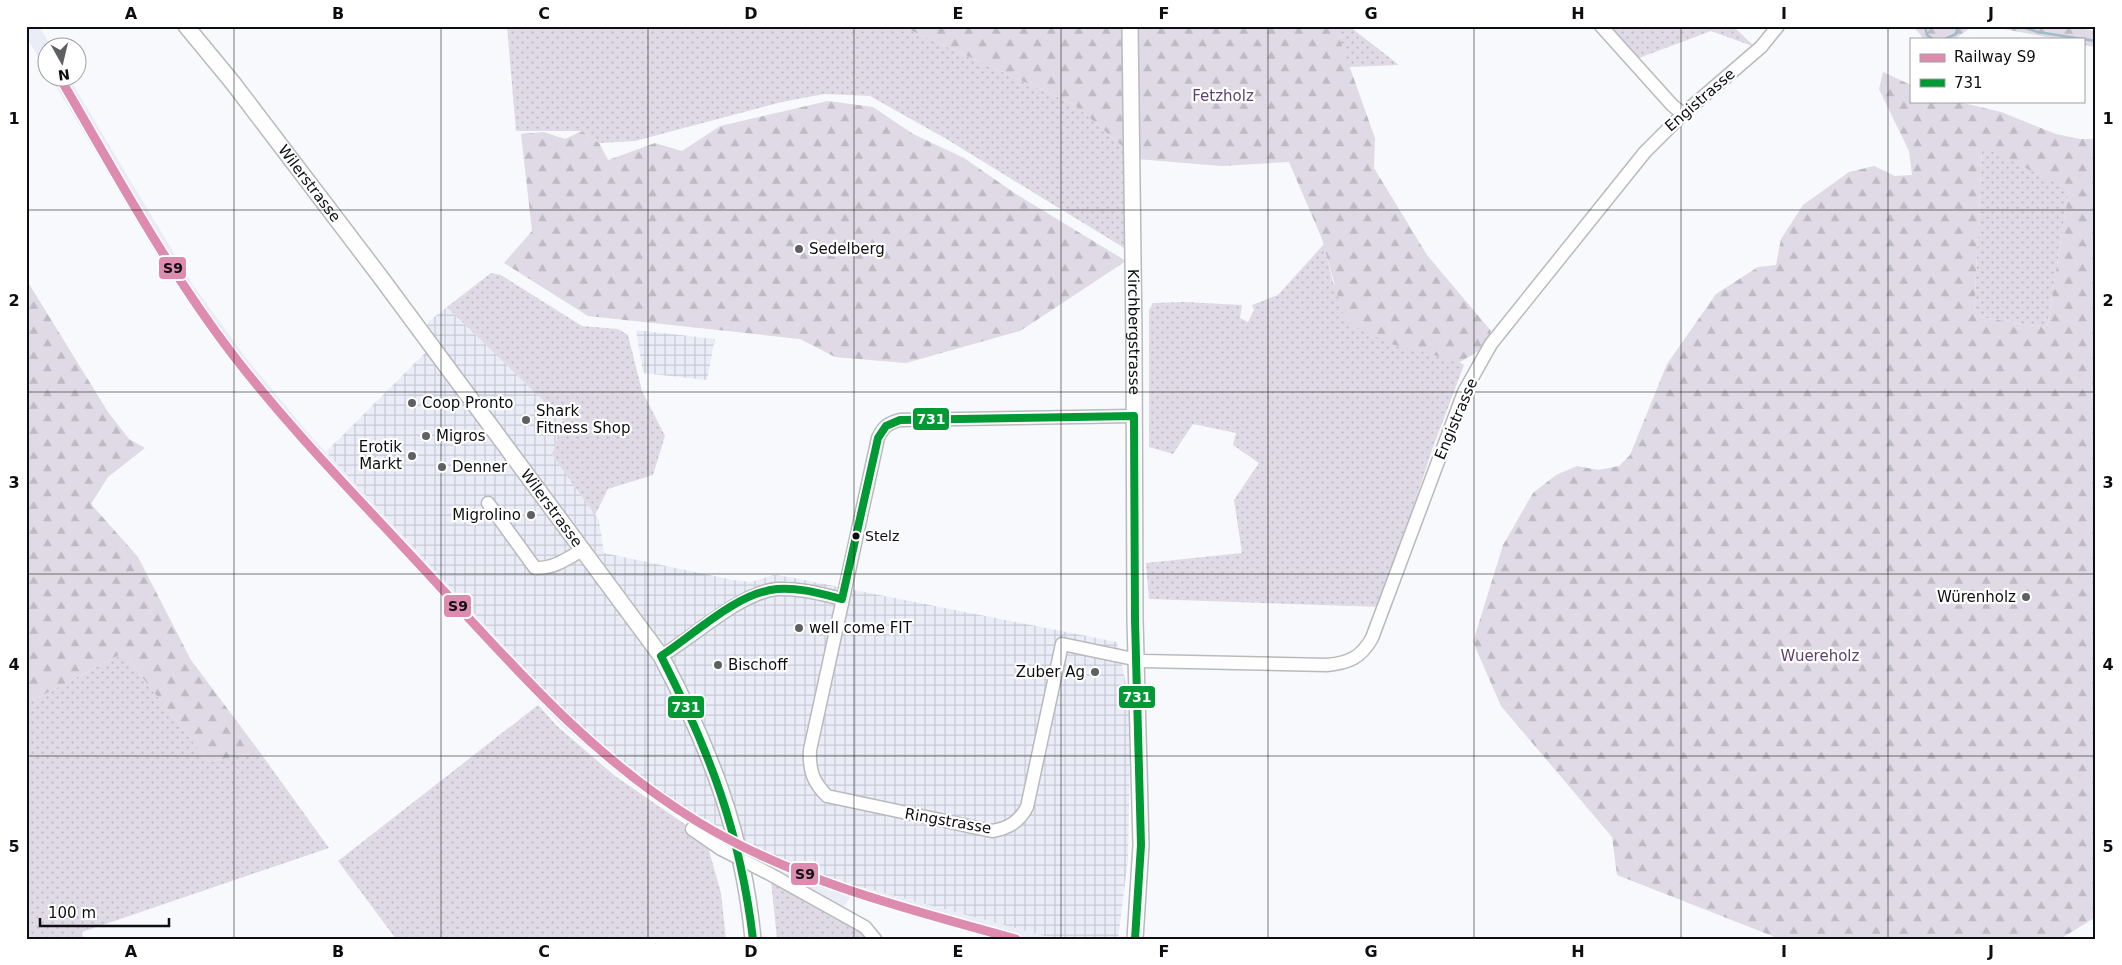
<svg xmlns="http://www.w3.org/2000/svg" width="2122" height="965" font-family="'DejaVu Sans',sans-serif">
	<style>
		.built { fill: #eaedf8 }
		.industrial { fill: url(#industrial-grid) }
		.green { fill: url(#green-dots) }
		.forest { fill: url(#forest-firs); fill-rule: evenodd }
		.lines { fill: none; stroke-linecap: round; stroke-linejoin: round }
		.stream { stroke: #9ebdc8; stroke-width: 2.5 }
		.minor-casing { stroke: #b8babc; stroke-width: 15 }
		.major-casing { stroke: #b8babc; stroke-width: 18 }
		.minor { stroke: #fefeff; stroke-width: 12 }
		.major { stroke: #fefeff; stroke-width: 15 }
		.minor-bridge-casing { stroke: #b8babc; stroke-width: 15; stroke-linecap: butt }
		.minor-bridge { stroke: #fefeff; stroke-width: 12 }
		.bus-1-casing { stroke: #fff; stroke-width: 11 }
		.bus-1 { stroke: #093; stroke-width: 8 }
		.rail-1-casing { stroke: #fff; stroke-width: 12 }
		.rail-1 { stroke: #dd8caf; stroke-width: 9 }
		.grid { fill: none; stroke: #0d0e11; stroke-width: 1; stroke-opacity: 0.55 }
		.poi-dot { fill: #5f6063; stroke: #fff; stroke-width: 2 }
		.bus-dot { fill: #0d0e11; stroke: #fff; stroke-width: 2 }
		.labels { text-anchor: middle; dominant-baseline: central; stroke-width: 4.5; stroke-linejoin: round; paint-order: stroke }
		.bus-label { font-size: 14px; fill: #0d0e11; stroke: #fff; text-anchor: start }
		.park-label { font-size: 15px; fill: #5e426f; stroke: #fff }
		.street-label { font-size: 15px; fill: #0d0e11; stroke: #fff }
		.poi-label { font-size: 15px; fill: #0d0e11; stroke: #fff; text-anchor: start }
		.line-badge { stroke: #fff; stroke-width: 2 }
		.badge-label { font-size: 14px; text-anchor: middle; font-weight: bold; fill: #fff }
		.pale-badge-label { font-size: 14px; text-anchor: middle; font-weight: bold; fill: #111 }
		.neatline { fill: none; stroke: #0d0e11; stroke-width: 2 }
		.grid-label { font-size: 16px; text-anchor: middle; font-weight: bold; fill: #0d0e11 }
	</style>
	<defs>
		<pattern id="industrial-grid" width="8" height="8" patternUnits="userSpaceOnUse" patternTransform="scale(1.25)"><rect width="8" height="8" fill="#eaedf8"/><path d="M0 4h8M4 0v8" fill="none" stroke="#c8cad4"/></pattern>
		<pattern id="green-dots" width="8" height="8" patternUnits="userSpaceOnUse" patternTransform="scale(1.25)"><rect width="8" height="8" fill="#dfdae6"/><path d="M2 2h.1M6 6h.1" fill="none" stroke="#bebac4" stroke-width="1.8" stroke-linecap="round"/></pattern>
		<pattern id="forest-firs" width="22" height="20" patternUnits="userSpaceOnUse" patternTransform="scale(1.25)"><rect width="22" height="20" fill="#dfdae6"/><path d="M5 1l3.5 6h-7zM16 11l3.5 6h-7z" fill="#bebac4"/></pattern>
	</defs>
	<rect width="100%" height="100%" fill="#f7f9fc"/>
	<g class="built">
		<path d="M26,26H39L52,47L48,48L47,72L26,36Z"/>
		<path d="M51,78H69L193,285L246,358L310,435L569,716L658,790L715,826L712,839L621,776L562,726L352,500L250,385L168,274Z"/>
		<path d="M755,848L823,877L861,890L865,888L1056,939H997L850,897L843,909L770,870L765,863L757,859Z"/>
	</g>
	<g class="industrial">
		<path d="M447,307L563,420L552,455L599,520L604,553L733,580L751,582L774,575L789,577L1117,642L1131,707L1128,859L1118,939H1056L865,888L861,890L823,877L762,851L714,826L658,790L569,716L326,452L427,351L428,322Z"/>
		<path d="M636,330L715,339L707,380L643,373Z"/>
	</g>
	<g class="green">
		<path d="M507,26H901L1075,105L1137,159L1134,254L948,140L870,96L824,94L782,102L635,141L599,143L582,131H516Z"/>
		<path d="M1335,26H1349L1399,65L1349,67Z"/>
		<path d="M1607,26H1733L1755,47L1711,31L1639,58Z"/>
		<path d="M1982,146L2069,189L2047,328L1974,316Z"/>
		<path d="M1324,244L1333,283L1464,365L1432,450L1381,607L1149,599L1146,563L1242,553L1234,500L1259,463L1233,445L1236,433L1193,424L1173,454L1149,447V310L1153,303L1185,302L1242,305L1240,318L1248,322L1254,310L1252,305L1278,295Z"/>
		<path d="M491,273L501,275L582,326L618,329L628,335L642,391L665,436L653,475L608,489L595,515L552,455L563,420L447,307Z"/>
		<path d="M123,653L209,762L259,751L329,848L82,932L83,939H26V704Z"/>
		<path d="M538,705L557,726L615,776L692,829L708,847L721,893L726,939H396L338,861Z"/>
		<path d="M771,881L862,932L868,939H777Z"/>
	</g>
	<g class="forest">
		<path d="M901,26H1335L1375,138L1374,168L1427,255L1491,331L1484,348L1460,362L1391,344L1345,322L1322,239L1289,162L1221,166L1137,159L1075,105Z"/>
		<path d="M1913,26H1939L1941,29L1943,26H1973L1955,39H1924Z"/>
		<path d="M1989,26H2065L2096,31V47L2083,45V39H2056Z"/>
		<path d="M1883,72L1911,85V101H1955L2001,112L2056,134L2080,139H2096V917L2060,939H1780L1617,875L1612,837L1501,706L1473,642L1503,545L1533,493L1556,475L1577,466L1598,470L1619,466L1630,455L1667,364L1716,294L1758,267L1776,265L1781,239L1803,205L1849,172L1874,166L1895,176L1912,175L1909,151L1879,89ZM1982,147L2069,189L2047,328L1974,316Z"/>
		<path d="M828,101L873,107L913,134L964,158L1016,194L1126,261L1020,331L906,363L835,357L800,339L588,316L504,263L532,231L521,134L544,132L565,139L582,131L599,143L608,160L655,143L682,151L720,126Z"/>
		<path d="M26,279L108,412L129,439L145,448L108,477L91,504L138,557L191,660L259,751L209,762L123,653L26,704Z"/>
	</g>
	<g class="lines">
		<g class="stream">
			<path d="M1925,26L1927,35L1933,39"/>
			<path d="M2019,26L2038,32L2082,39"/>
			<path d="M1945,39L1956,34L1958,26"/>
			<path d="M2083,39L2096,41"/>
		</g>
		<defs>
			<g id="minor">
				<path d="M1601,26L1672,105L1683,114"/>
				<path d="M1134,416L900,420C888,423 883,427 878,438L810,750C809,771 813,782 827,796L992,831C1009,828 1019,822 1027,807L1062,644L1143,661L1327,665C1348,663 1361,658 1372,638L1464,392L1491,344L1645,152L1683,114L1761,47L1778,26"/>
				<path d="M488,503L535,568C553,569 567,559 582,550"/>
				<path d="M661,656C694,637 739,593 777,589C799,588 821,594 842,599"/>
				<path d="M692,829L721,849"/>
				<path d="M768,873L865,927L875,939"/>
			</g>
			<g id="major">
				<path id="s1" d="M186,26L233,83L379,275L661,656C710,748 743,834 753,939"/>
				<path id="s2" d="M1130,26L1134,339L1135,620L1141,845L1135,939"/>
			</g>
		</defs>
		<use href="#minor" class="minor-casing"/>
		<use href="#major" class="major-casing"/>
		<use href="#minor" class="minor"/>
		<use href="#major" class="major"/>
		<defs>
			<path id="minor-bridge" d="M721,849L768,873"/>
		</defs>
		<use href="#minor-bridge" class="minor-bridge-casing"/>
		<use href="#minor-bridge" class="minor-bridge"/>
		<defs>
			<path id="bus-1" d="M753,939C740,832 710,752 661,656C695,634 736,593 777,589C799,587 822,594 842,599L878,438L886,426L900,420L1134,416L1135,620L1141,845L1135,939"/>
		</defs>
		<use href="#bus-1" class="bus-1-casing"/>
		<use href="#bus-1" class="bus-1"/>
		<defs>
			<path id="rail-1" d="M60,78C115,172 167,269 233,355C297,438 372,512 442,589C521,675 597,761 698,822C795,881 907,909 1016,939"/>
		</defs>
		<use href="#rail-1" class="rail-1-casing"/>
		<use href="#rail-1" class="rail-1"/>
	</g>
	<path class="grid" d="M234,26V939M441,26V939M648,26V939M854,26V939M1061,26V939M1268,26V939M1474,26V939M1681,26V939M1888,26V939M26,210H2096M26,392H2096M26,574H2096M26,756H2096"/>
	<g class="poi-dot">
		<circle cx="799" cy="249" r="5"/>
		<circle cx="412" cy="403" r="5"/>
		<circle cx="526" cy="420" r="5"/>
		<circle cx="426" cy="436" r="5"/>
		<circle cx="412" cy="456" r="5"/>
		<circle cx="442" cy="467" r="5"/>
		<circle cx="531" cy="515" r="5"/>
		<circle cx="2026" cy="597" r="5"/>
		<circle cx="799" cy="628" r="5"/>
		<circle cx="718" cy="665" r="5"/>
		<circle cx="1095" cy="672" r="5"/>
	</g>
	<circle class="bus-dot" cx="856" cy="536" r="4.5"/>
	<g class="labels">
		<g class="bus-label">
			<text x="865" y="536">Stelz</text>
		</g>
		<g class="park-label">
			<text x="1223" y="96">Fetzholz</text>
			<text x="1820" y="656">Wuereholz</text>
		</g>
		<g class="street-label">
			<text transform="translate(1700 100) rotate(-41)">Engistrasse</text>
			<text stroke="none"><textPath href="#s1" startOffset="200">Wilerstrasse</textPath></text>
			<text stroke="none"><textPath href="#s2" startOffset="306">Kirchbergstrasse</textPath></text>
			<text transform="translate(1456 419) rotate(-67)">Engistrasse</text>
			<text stroke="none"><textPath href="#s1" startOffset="605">Wilerstrasse</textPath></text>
			<text transform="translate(948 821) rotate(10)">Ringstrasse</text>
		</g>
		<g class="poi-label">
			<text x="809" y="249">Sedelberg</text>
			<text x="422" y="403">Coop Pronto</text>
			<text x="536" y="411">Shark<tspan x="536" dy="17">Fitness Shop</tspan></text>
			<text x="436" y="436">Migros</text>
			<text x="402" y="447" text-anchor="end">Erotik<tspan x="402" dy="17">Markt</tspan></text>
			<text x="452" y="467">Denner</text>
			<text x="521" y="515" text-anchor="end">Migrolino</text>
			<text x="2016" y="597" text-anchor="end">Würenholz</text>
			<text x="809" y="628">well come FIT</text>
			<text x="728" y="665">Bischoff</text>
			<text x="1085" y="672" text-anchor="end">Zuber Ag</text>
		</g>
	</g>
	<g class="line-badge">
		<rect x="158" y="256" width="29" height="24" rx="5" fill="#dd8caf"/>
		<rect x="912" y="407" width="38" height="24" rx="5" fill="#093"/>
		<rect x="443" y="594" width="29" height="24" rx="5" fill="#dd8caf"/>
		<rect x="1118" y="685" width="38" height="24" rx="5" fill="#093"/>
		<rect x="667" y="695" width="38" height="24" rx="5" fill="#093"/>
		<rect x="790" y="862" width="29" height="24" rx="5" fill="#dd8caf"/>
	</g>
	<g class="badge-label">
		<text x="931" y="424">731</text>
		<text x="1137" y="702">731</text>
		<text x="686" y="712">731</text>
	</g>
	<g class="pale-badge-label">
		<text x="173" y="273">S9</text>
		<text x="458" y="611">S9</text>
		<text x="805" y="879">S9</text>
	</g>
	<rect width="2122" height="965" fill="none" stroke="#ffffff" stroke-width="55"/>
	<rect x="1910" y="38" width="175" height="65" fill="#ffffff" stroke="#9e9fa0"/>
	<rect x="1920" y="54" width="25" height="8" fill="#dd8caf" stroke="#9e9fa0"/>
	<text x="1954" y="62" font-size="15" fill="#0d0e11">Railway S9</text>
	<rect x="1920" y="79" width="25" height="8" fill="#009933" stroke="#9e9fa0"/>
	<text x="1954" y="88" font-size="15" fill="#0d0e11">731</text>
	<g transform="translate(62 62) rotate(172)"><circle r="24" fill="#ffffff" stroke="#9e9fa0"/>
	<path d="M0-4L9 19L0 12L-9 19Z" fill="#5f6063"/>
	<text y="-8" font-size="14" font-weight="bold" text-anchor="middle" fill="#0d0e11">N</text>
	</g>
	<path d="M40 918v8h129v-8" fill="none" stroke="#0d0e11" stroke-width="2.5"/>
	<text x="48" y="918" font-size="15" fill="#0d0e11" stroke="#ffffff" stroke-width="4" paint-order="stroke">100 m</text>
	<rect x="28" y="28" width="2066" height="910" class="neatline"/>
	<g class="grid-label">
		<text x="131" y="19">A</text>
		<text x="338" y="19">B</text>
		<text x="544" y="19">C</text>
		<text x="751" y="19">D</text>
		<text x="958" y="19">E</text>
		<text x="1164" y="19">F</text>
		<text x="1371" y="19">G</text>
		<text x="1578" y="19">H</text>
		<text x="1784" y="19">I</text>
		<text x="1991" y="19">J</text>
		<text x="14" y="124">1</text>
		<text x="2108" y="124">1</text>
		<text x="14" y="306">2</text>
		<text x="2108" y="306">2</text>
		<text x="14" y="488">3</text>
		<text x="2108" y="488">3</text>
		<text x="14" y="670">4</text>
		<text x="2108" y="670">4</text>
		<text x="14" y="852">5</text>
		<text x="2108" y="852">5</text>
		<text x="131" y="957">A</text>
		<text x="338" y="957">B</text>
		<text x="544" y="957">C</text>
		<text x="751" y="957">D</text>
		<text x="958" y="957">E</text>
		<text x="1164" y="957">F</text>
		<text x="1371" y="957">G</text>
		<text x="1578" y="957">H</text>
		<text x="1784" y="957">I</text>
		<text x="1991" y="957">J</text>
	</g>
</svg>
